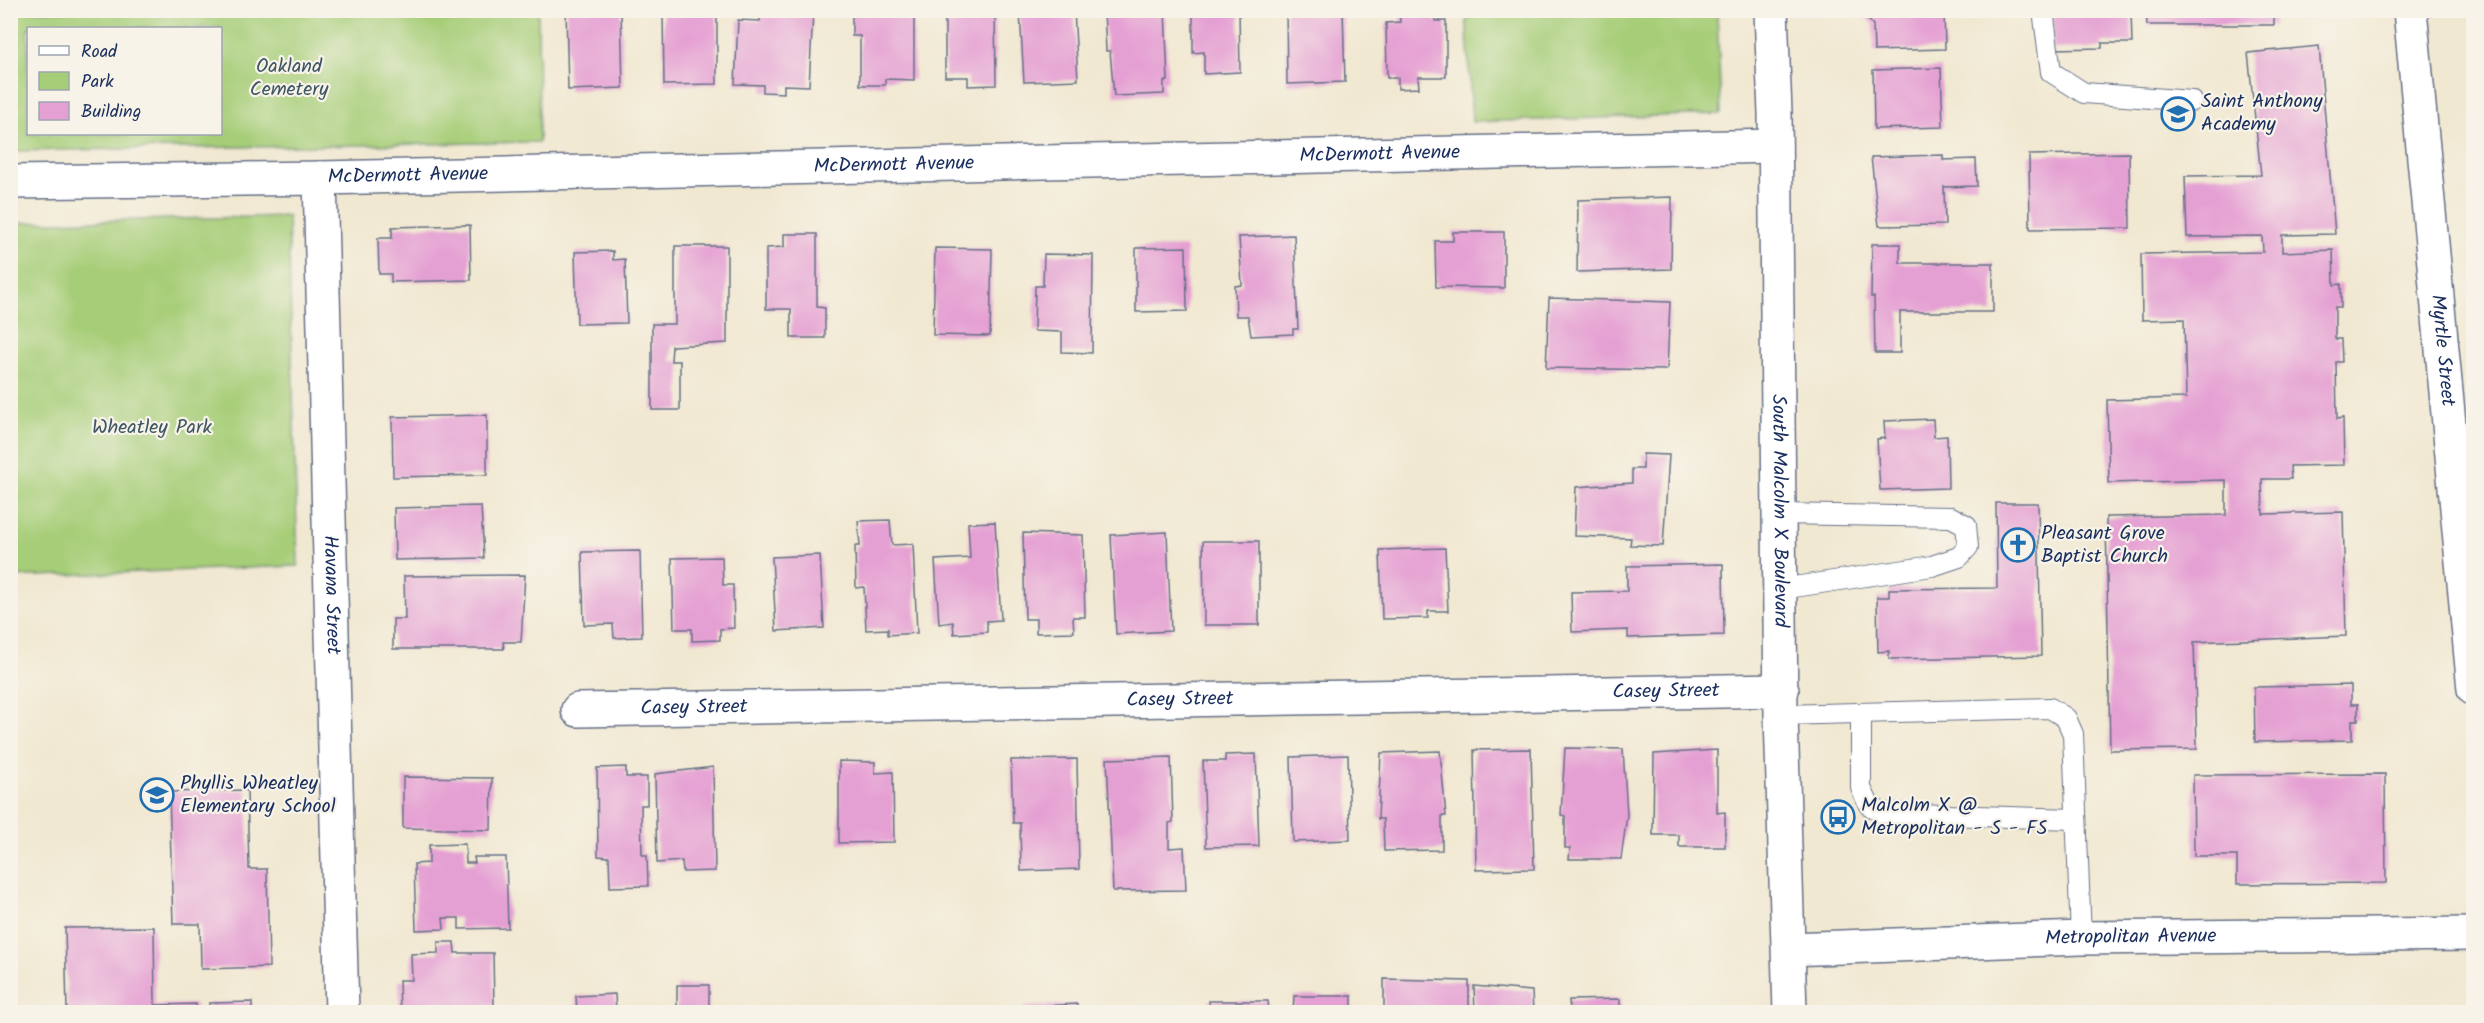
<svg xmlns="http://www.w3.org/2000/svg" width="2484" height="1023" font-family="Kalam,sans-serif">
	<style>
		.green { fill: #a6cd77; stroke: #607e6a; stroke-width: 1.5; fill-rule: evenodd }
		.building { fill: #e5a0d3 }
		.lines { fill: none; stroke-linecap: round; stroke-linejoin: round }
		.service-casing { stroke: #667086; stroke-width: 22 }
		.minor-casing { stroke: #667086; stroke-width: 36 }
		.tertiary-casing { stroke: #667086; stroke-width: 36 }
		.service { stroke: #fff; stroke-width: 20 }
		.minor { stroke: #fff; stroke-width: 33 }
		.tertiary { stroke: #fff; stroke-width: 33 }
		.labels { text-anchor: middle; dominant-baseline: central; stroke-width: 4.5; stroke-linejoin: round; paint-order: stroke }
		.park-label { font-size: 20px; fill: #3e5664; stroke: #f7f3e8 }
		.poi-label { font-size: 20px; fill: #1b2f5e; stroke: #f7f3e8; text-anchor: start }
		.street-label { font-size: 20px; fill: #1b2f5e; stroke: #f7f3e8 }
	</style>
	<rect width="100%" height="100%" fill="#f7f3e8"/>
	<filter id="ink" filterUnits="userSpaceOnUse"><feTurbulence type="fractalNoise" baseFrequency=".0167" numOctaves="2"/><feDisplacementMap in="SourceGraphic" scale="12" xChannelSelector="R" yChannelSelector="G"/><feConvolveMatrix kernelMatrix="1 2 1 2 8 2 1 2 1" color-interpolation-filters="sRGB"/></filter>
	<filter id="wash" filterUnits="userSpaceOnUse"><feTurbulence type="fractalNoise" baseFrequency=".008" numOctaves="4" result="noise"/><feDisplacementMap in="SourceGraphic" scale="24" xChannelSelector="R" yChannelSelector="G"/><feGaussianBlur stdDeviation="1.35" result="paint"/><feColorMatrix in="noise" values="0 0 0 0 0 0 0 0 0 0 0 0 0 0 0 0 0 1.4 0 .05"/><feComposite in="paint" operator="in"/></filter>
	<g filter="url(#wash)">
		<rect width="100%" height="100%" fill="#f1e8d1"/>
		<g class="green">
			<path d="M10,11H538L539,142L11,151ZM28,28H220V134H28Z"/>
			<path d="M1466,11H1717L1721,114L1472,122Z"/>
			<path d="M288,216L298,566L11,577V223Z"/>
		</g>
		<g id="blocks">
			<g class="building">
				<path d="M566,10H621L623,88L568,90Z"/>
				<path d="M676,10L717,12V84L664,85L663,13Z"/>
				<path d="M852,10H914V80L885,79V85H860V36H852Z"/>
				<path d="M945,10H995L996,85L968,86V77H945Z"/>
				<path d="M1074,10L1078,80L1024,82L1020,12Z"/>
				<path d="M1104,10H1165L1168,81H1164V94L1114,96L1110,51H1106Z"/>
				<path d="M1193,10H1239L1240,72L1204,74V52L1193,53Z"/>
				<path d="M1286,10H1343L1345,82L1287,84Z"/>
				<path d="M1399,10H1434L1435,21H1446V77H1418L1419,88L1398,89V78H1387L1386,23L1400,22Z"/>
				<path d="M1859,10H1944L1945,49L1874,51L1873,25Z"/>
				<path d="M2053,10H2131L2132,43H2102V48L2053,49Z"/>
				<path d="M2146,10H2274V25H2147Z"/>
				<path d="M761,11L813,13L809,86L784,85V93L763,92V85L735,84L738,20L760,21Z"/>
				<path d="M2319,46L2335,234L2282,235V252L2333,250L2334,285L2341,284V307H2335V339H2341L2342,362H2336L2337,419L2343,418L2344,465L2290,466L2291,479H2262L2263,514L2343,512L2346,636L2194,642L2197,749L2110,750L2106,517L2226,515V480L2109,483L2107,400L2186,398L2184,319L2142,320L2141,254L2263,252L2262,236L2187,237L2185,176L2261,175L2248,53Z"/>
				<path d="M1941,68L1943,127L1874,129L1873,70Z"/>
				<path d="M2129,153L2130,228L2030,229L2029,155Z"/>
				<path d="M1943,155V160L1976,159L1977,186L1944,187L1945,225L1879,226L1871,157Z"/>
				<path d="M1672,197L1671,269L1577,272L1578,200Z"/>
				<path d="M470,225L471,280L391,282V274H379L378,238H392V227Z"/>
				<path d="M1453,232H1504V288L1436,287L1435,241H1453Z"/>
				<path d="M784,234H817V307L825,308V338H791V309H766V248L784,247Z"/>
				<path d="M1294,235L1298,329H1293V334L1251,336L1248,316H1236L1235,286L1242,285L1239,237Z"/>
				<path d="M1872,244H1900V263H1993V312H1900V353H1875L1874,297H1871Z"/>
				<path d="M675,246H727V343L672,346L671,361H680V410H652V324H675Z"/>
				<path d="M1186,247L1187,311L1136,312V248Z"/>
				<path d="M935,248L992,249L990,336L933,335Z"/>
				<path d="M613,251V260L625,259L627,323L577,324L575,252Z"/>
				<path d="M1044,254L1093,255L1092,353L1062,352V332L1034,331L1035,286H1043Z"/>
				<path d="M1549,298L1670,302L1667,370L1546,368Z"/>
				<path d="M487,415V475L393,477L392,417Z"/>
				<path d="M1933,419L1934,437L1947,436L1948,488L1880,490L1877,439L1885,438L1884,421Z"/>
				<path d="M1643,454L1669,455L1663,546L1630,545L1631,538L1574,536L1576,487L1632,483V469H1643Z"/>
				<path d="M1996,503H2038L2041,656L1889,659V651L1878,652L1877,597H1889V589L1997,588Z"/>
				<path d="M481,506L484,558L395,560L394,508Z"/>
				<path d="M890,520L892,545L913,544L917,633L888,635V629L866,630L864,587L856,588L855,546H860L858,521Z"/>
				<path d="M995,522L1001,620L987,621V632L954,634L953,622L939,624L935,560L970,558L968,523Z"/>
				<path d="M1167,532L1171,631L1116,634L1111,535Z"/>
				<path d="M1023,533L1083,535L1085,617H1073L1074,632L1036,633V619H1025Z"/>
				<path d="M1203,541H1259V625H1204Z"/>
				<path d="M1445,548L1448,611H1428V618L1382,619L1380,550Z"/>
				<path d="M640,551L642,637L614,638L613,624L584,625L582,552Z"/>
				<path d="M820,555L824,628L776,631L772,557Z"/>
				<path d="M722,557L723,585H733L734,628L720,629V640L692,641V629H674L672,558Z"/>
				<path d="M1723,564L1724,635L1628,638V630L1572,632L1571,592L1627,591V566Z"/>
				<path d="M525,575L521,642H503L504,649H393V619H405L404,576Z"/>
				<path d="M2351,685V704H2358V720H2352V740L2255,742L2254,687Z"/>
				<path d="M1565,748L1623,749L1627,815L1621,859H1569L1570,848H1565V816L1561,815Z"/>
				<path d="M1531,749L1534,869L1476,870L1474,750Z"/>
				<path d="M1717,750V813L1725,812V847H1679V835H1653L1654,754Z"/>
				<path d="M1440,751L1446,816H1442V850L1384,851L1383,819H1378L1381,753Z"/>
				<path d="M1256,754L1259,846L1206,847L1203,761H1225V755Z"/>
				<path d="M1348,755L1350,840L1293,842L1291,757Z"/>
				<path d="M1171,757L1173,822L1169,823V848L1184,847L1186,890L1113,891L1107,759Z"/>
				<path d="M1077,759L1079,869L1021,871L1020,823H1013L1011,760Z"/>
				<path d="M839,761L875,762V773L893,772L894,842L839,843Z"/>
				<path d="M626,767V777H647V805H641L642,855H647L648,886L610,887L609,857L598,856L597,768Z"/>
				<path d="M713,767L715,871L683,872L682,861L657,863L655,774Z"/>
				<path d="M2385,774L2386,883L2237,884V856H2194L2193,775Z"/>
				<path d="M403,777L492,778L491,830L403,828Z"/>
				<path d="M247,790L249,869H267L269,967L201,969L200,924H173L169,792Z"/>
				<path d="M465,844L466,863H475L474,857H506L508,928L459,929V918H443L444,929L416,930L414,864L429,863V845Z"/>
				<path d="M154,927L155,1005L196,1004V1012H67L65,928Z"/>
				<path d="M438,942H454L455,953H493L494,1006H482V1012H400L399,980H412L411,954L438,953Z"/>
				<path d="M1384,979L1469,981V1012H1384Z"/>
				<rect x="677" y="985" width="32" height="27"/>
				<path d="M1474,986L1532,991L1533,1012H1475Z"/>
				<path d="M615,994L616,1012H577L576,996Z"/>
				<path d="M1294,996H1352V1012H1293Z"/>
				<path d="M1620,999V1012H1570L1569,1000Z"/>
				<path d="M1209,1001H1268L1269,1012H1210Z"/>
				<path d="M252,1002V1012H209V1003Z"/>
				<path d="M1077,1004V1012H1023V1007Z"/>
			</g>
		</g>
	</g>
	<g filter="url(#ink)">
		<use href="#blocks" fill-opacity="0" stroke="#667086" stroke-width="1.5"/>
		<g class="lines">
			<defs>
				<g id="service">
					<path d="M2043,10L2051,72L2084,93L2192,101"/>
					<path d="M1779,514L1951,517L1966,525L1968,547L1959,557L1932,566L1781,589"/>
					<path d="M1861,713V788L1869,805L1882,813L2075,819"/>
					<path d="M1781,715L2050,708L2066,718L2073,734L2081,938"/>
				</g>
				<g id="minor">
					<path id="s1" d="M2410,10L2474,689"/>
					<path id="s2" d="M320,178L342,1012"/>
					<path id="s3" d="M10,182L320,178L1775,146"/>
					<path id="s4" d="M578,710L1782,690"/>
				</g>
				<g id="tertiary">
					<path id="s5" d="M1771,10L1775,113L1781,715L1790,1012"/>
					<path id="s6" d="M1789,949L2081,938L2474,934"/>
				</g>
			</defs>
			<use href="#service" class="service-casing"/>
			<use href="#minor" class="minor-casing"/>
			<use href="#tertiary" class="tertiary-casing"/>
			<use href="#service" class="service"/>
			<use href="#minor" class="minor"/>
			<use href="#tertiary" class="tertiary"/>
		</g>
	</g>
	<defs>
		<symbol id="school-ring" viewBox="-11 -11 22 22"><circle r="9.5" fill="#f7f3e8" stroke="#1f6fb2" stroke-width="1.5"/><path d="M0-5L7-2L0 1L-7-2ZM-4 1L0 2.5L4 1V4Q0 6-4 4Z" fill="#1f6fb2"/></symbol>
		<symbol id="church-ring" viewBox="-11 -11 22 22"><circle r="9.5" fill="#f7f3e8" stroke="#1f6fb2" stroke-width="1.5"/><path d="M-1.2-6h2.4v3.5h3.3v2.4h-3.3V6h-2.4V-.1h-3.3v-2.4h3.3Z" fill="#1f6fb2"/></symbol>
		<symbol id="bus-ring" viewBox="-11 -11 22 22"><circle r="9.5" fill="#f7f3e8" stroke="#1f6fb2" stroke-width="1.5"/><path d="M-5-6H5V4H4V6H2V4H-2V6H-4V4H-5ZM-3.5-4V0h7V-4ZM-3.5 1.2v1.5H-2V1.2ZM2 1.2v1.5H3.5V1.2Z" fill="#1f6fb2"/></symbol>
	</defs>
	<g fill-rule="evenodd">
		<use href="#school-ring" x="2159" y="95" width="38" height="38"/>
		<use href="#church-ring" x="1999" y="526" width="38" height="38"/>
		<use href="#school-ring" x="138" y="776" width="38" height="38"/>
		<use href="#bus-ring" x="1819" y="798" width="38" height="38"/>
	</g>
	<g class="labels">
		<g class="park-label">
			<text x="289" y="67">Oakland<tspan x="289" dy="23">Cemetery</tspan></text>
			<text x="152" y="428">Wheatley Park</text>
		</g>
		<g class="poi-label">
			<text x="2201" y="102">Saint Anthony<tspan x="2201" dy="23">Academy</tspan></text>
			<text x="2041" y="534">Pleasant Grove<tspan x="2041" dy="23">Baptist Church</tspan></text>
			<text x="180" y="784">Phyllis Wheatley<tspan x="180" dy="23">Elementary School</tspan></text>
			<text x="1861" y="806">Malcolm X @<tspan x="1861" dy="23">Metropolitan - S - FS</tspan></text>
		</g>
		<g class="street-label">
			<text stroke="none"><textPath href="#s3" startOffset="1370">McDermott Avenue</textPath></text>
			<text stroke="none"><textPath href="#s3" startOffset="884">McDermott Avenue</textPath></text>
			<text stroke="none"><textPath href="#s3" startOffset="398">McDermott Avenue</textPath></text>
			<text stroke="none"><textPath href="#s1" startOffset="342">Myrtle Street</textPath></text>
			<text stroke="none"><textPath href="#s5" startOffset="501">South Malcolm X Boulevard</textPath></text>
			<text stroke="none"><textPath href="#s2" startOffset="417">Havana Street</textPath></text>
			<text stroke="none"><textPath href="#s4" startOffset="1088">Casey Street</textPath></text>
			<text stroke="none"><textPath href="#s4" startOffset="602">Casey Street</textPath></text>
			<text stroke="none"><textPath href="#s4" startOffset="116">Casey Street</textPath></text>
			<text stroke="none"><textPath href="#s6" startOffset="342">Metropolitan Avenue</textPath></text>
		</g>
	</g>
	<rect width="2484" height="1023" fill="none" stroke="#f7f3e8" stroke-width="36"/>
	<rect x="27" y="27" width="195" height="108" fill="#f7f3e8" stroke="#9fa5b1" stroke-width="1.5"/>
	<rect x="39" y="46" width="30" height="9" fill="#ffffff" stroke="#9fa5b1" stroke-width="1.5"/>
	<text x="81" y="57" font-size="18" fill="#1b2f5e">Road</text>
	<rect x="39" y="72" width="30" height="18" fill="#a6cd77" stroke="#9fa5b1" stroke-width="1.5"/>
	<text x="81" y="87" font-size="18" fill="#1b2f5e">Park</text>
	<rect x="39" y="102" width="30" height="18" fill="#e5a0d3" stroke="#9fa5b1" stroke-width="1.5"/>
	<text x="81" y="117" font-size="18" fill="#1b2f5e">Building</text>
</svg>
